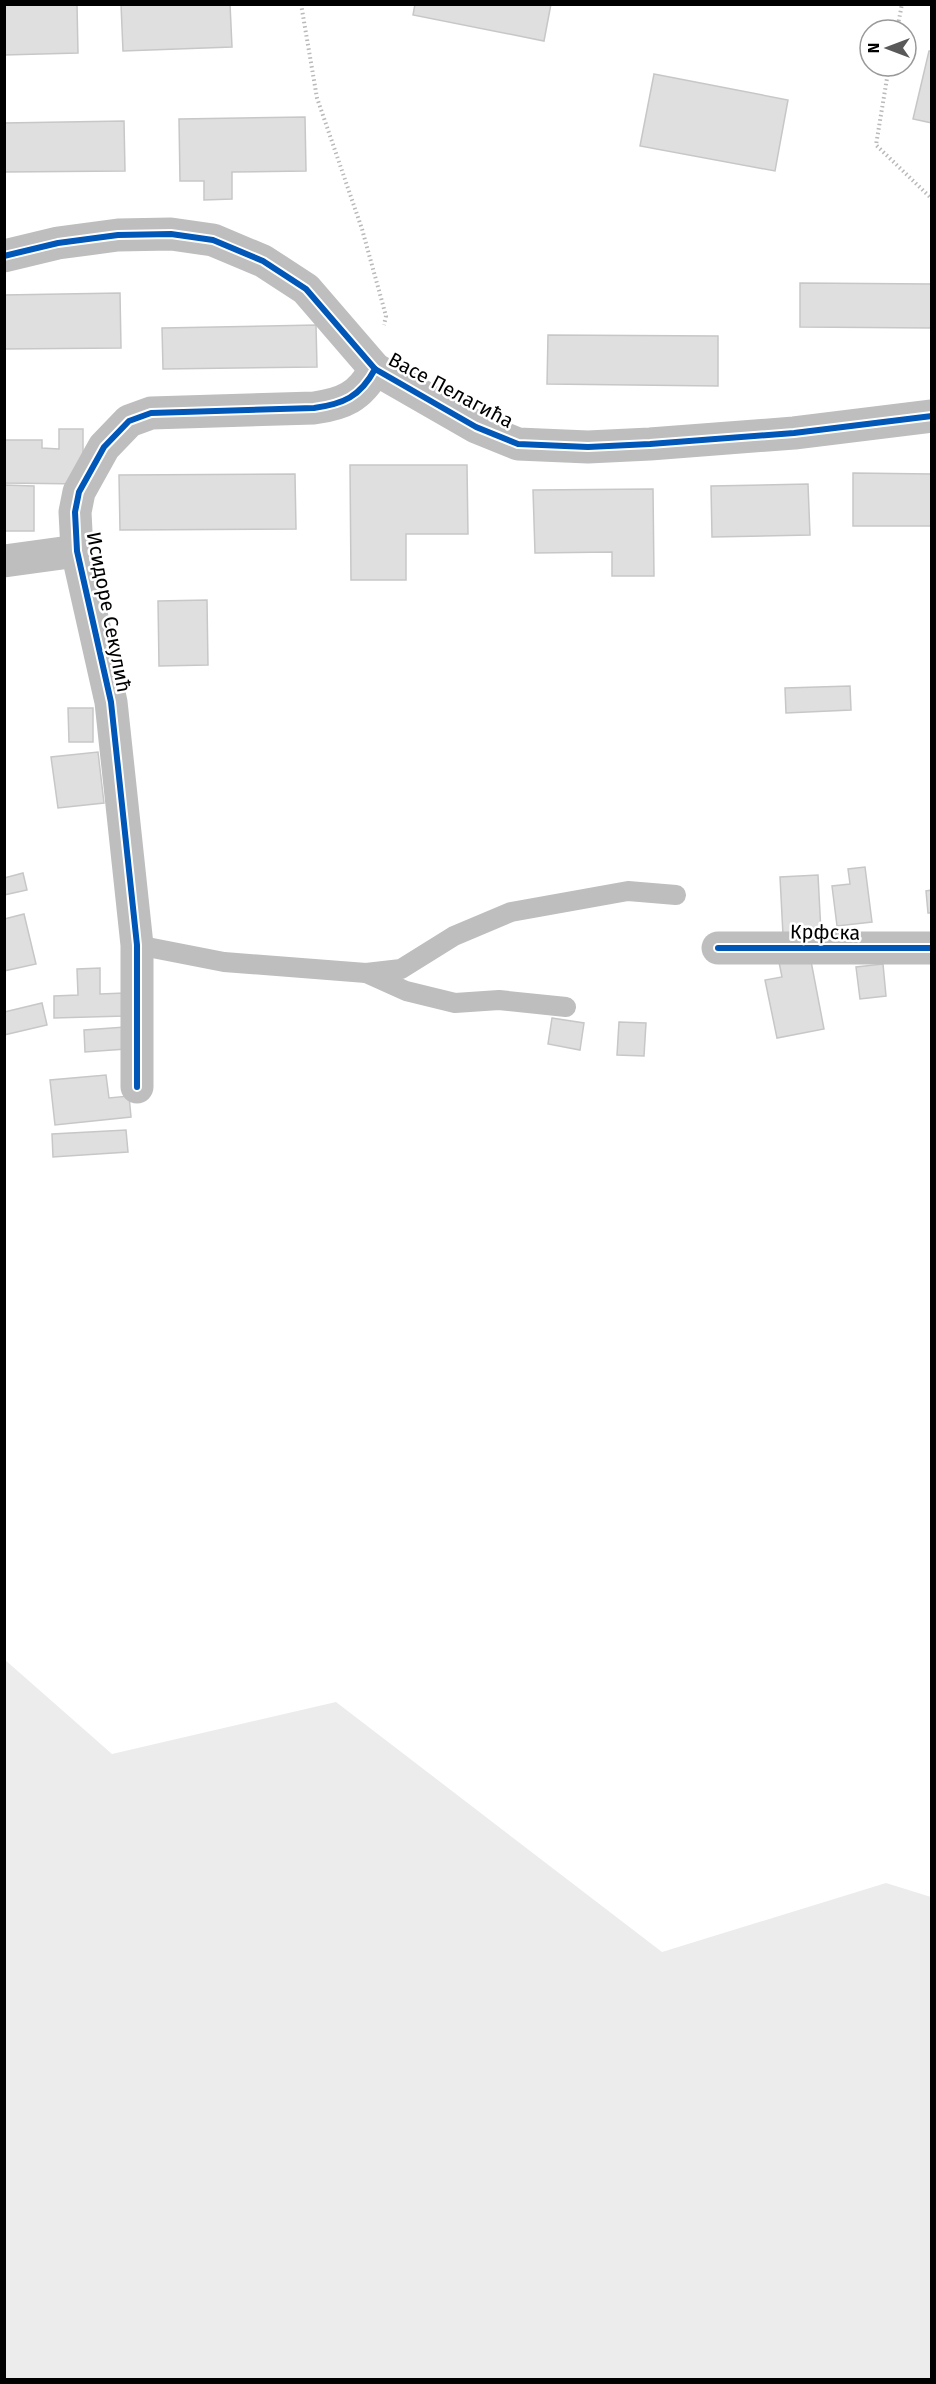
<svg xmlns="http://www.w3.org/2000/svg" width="936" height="2384" font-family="'Fira Sans',sans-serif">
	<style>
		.green { fill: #ececec }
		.building { fill: #dfdfdf; stroke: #c7c7c7; stroke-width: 1.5 }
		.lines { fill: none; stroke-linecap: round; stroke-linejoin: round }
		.path { stroke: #b9b9b9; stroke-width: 4; stroke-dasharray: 1.5 3; stroke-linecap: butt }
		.lane { stroke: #bebebe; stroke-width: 20 }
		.street { stroke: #bebebe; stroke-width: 33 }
		.cycleway-casing { stroke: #fff; stroke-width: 10 }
		.cycleway { stroke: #0057b8; stroke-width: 6 }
		.labels { text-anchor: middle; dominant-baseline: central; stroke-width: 5; stroke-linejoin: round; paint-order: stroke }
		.street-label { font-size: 20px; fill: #000; stroke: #fff }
	</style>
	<rect width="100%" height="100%" fill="#fff"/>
	<path class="green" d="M4,1659L112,1754L336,1702L662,1952L886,1883L931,1897V2379H5Z"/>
	<g class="building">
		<path d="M4,4H77L78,53L4,55Z"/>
		<path d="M121,4H230L232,47L123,51Z"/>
		<path d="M415,4H551L544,41L413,15Z"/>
		<path d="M929,51H932V123L913,119Z"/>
		<path d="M654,74L788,100L775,171L640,146Z"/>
		<path d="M305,117L306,171L232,172V199L204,200V181H180L179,119Z"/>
		<path d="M124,121L125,171L4,172V123Z"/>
		<path d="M800,283L932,284V328L800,327Z"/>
		<path d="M120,293L121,348L4,349V295Z"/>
		<path d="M316,325L317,367L163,369L162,328Z"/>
		<path d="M548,335L718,336V386L547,384Z"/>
		<path d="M59,429H83V484L4,483V440H42V448L59,449Z"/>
		<path d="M350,465H467L468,534H406V580H351Z"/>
		<path d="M853,473L932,474V526H853Z"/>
		<path d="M295,474L296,529L120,530L119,475Z"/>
		<path d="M808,484L810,535L712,537L711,486Z"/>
		<path d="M4,485L34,486V531H4Z"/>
		<path d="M653,489L654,576H612V552L535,553L533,490Z"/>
		<path d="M207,600L208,665L159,666L158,601Z"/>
		<path d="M850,686L851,710L786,713L785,688Z"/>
		<path d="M68,708H93V742H69Z"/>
		<path d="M98,752L104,803L58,808L51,757Z"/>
		<path d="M865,867L872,922L837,926L832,886L850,884L848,869Z"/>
		<path d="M23,873L27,890L4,895V878Z"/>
		<path d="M818,875L821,932L783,935L780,877Z"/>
		<path d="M932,890V913H928L926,891Z"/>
		<path d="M24,914L36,964L4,971V919Z"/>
		<path d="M810,956L824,1029L777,1038L765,980L782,977L779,962Z"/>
		<path d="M883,964L886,996L860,999L856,967Z"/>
		<path d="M100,968V994L124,993L125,1016L54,1018V996L78,995L77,969Z"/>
		<path d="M42,1003L47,1025L4,1035V1012Z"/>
		<path d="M552,1018L584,1023L580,1050L548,1044Z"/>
		<path d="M619,1022L646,1023L644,1056L617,1055Z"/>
		<path d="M125,1027L126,1049L85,1052L84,1030Z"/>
		<path d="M106,1075L109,1098L129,1096L131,1117L55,1125L50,1080Z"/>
		<path d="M126,1130L128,1152L53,1157L52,1134Z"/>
	</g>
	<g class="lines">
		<g class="path">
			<path d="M301,4L317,98L362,229L386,316L384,325"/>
			<path d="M897,30L902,4"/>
			<path d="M889,66L876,145L932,199"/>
		</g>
		<g class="lane">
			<path d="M137,945L224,962L366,973L401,969L454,936L511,912L628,891L676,895"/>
			<path d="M366,973L406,991L455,1003L499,1000L566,1007"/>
		</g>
		<g class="street">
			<path d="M4,256L58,243L118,235L171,234L213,240L263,261L306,289L375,369L476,427L518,444L588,447L650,444L794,433L932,416"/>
			<path d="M4,561L77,551"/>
			<path d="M718,948H932"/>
			<path d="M137,1087V945L111,702L77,551L75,512L79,492L104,447L129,421L151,413L314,408C343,404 360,397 375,369"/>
		</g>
		<defs>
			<g id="cycleway">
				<path d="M4,256L58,243L118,235L171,234L213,240L263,261L306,289L375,369L476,427L518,444L588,447L650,444L794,433L932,416"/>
				<path d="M718,948H932"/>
				<path d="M137,1087V945L111,702L77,551L75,512L79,492L104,447L129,421L151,413L314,408C343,404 360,397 375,369"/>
			</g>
		</defs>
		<use href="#cycleway" class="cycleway-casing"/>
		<use href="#cycleway" class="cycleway"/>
	</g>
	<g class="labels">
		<g class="street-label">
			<text transform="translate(451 390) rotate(28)">Васе Пелагића</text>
			<text transform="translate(109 612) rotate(79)">Исидоре Секулић</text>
			<text transform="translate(825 932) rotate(1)">Крфска</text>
		</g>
	</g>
	<rect width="936" height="2384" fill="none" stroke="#000000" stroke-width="12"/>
	<g transform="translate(888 48) rotate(270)"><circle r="28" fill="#ffffff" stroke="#999999" stroke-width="1.5"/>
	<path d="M0-4.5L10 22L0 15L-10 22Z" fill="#595959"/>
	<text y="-9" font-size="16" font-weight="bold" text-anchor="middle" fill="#000000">N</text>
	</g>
</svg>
